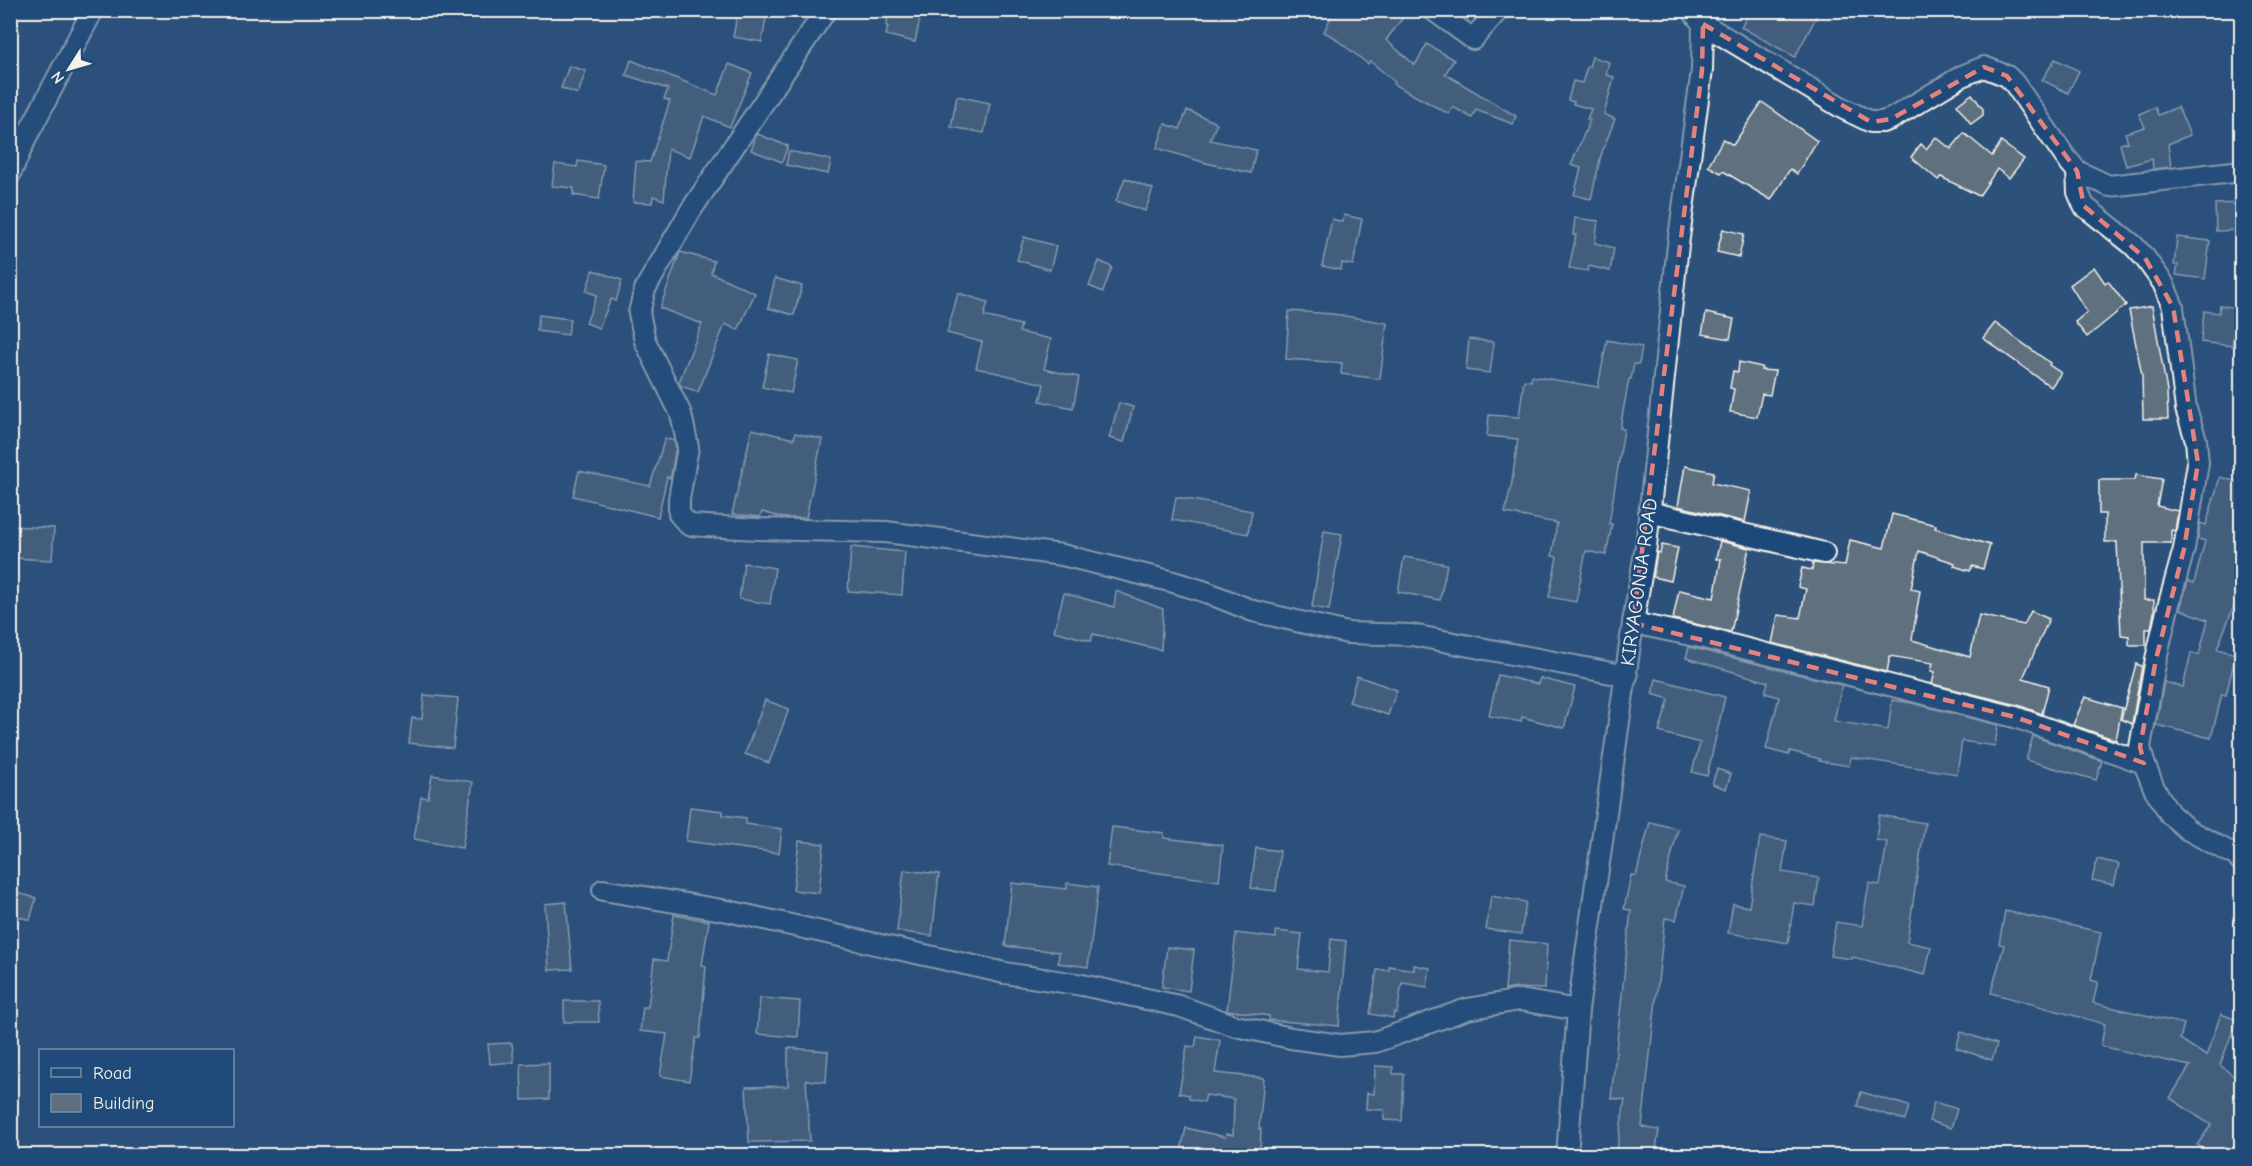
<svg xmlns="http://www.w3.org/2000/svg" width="2252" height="1166" font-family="'Comic Neue',sans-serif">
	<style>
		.building { fill: #5f6f7f; stroke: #f4f1e8; stroke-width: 1.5 }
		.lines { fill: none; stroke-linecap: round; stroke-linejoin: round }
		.minor-casing { stroke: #f4f1e8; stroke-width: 24 }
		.minor { stroke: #1f4a7a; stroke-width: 20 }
		.marked { fill: none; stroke: #e4827e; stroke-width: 4.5; stroke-dasharray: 12 8; stroke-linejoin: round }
		.labels { text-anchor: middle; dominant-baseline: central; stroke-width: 4.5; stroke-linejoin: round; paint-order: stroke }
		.street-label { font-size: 20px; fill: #f4f1e8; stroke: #1f4a7a }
	</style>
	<rect width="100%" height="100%" fill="#2c517b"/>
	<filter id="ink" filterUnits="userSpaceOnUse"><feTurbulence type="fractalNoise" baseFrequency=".0167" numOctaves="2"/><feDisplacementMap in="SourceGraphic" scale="12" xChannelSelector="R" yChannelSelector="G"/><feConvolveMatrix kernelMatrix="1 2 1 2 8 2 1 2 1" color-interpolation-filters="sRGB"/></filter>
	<g filter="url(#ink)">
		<g class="building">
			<path d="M738,10L767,12L762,42L733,37Z"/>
			<path d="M889,10H922L915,42L886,35L888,26H886Z"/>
			<path d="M1334,10H1391L1402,19L1386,40L1415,65L1427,44L1454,60L1445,74L1516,116L1513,124L1476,110L1472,118L1453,107L1449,114L1393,84L1395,82L1370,61L1368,64L1337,40V39L1324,32Z"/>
			<path d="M1751,10H1820L1795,57L1741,27Z"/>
			<path d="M1592,57L1609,62L1606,75L1614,77L1604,114L1615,119L1601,155L1591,199L1574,195L1581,168L1571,165L1590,120L1587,119L1591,109L1573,104L1574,102L1568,100L1573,81L1582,83L1587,67H1589Z"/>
			<path d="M2055,59L2079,71L2068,93L2042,80Z"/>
			<path d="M631,60L717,95L729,64L752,73L730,127L704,116L690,157L668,149L664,200L653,196L652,203L633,202L636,161L650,162L670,101L664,99L668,89L626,75Z"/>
			<path d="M569,66L586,71L578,94L561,88Z"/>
			<path d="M1972,94L1983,109V115L1971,124L1957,105Z"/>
			<path d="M957,96L990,103L984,133L951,127Z"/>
			<path d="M1762,102L1817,141L1797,174L1790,169L1771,200L1723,171L1721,173L1708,166L1723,139L1733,145Z"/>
			<path d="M2155,107L2158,115L2178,107L2190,135L2168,144L2171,167L2153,169L2152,159L2126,166L2120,144L2128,142L2125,133L2145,127L2139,114Z"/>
			<path d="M1187,110L1217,123L1210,140L1256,150L1251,173L1206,163L1157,148L1165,124L1180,129Z"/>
			<path d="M1964,133L1992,156L2001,142L2024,159L2009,178L1997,169L1979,196L1941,177L1938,180L1911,157L1921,144L1926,149L1936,137L1951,149Z"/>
			<path d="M757,134L788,146L782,162L751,150Z"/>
			<path d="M789,151L831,160L828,174L786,165Z"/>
			<path d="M578,161L604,165L599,199L573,195L574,188L552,186L555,164L577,167Z"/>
			<path d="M1125,178L1153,189L1145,211L1116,201Z"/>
			<path d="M2241,203V230L2216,231L2215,204Z"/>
			<path d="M1344,215L1362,219L1353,265L1342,263L1341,270L1322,266L1332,219L1343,222Z"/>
			<path d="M1575,218L1598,221L1595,243L1614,248L1610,271L1589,266L1588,271L1569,268L1576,235H1573Z"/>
			<path d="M1723,229L1744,234L1739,257L1717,252Z"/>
			<path d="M1024,237L1056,246L1050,270L1017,260Z"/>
			<path d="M2177,237L2210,241L2205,279L2176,275L2178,265H2174Z"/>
			<path d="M680,252L714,261L711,273L755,293L738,330L725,324L698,392L681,386L679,382L702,324L660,308Z"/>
			<path d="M1099,261L1112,267L1103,292L1089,286Z"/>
			<path d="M2094,267L2105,283L2108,281L2126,305L2087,337L2075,322L2087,312L2070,285Z"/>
			<path d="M593,270L622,280L616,301L611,299L599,328L586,323L597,295L586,291Z"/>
			<path d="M775,278L802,286L794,315L768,308Z"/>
			<path d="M958,293L988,302L984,316L1021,325L1019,332L1051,339L1044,369L1079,377L1073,408L1040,401L1044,384L976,368L982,342L947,333Z"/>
			<path d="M2220,305L2236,308L2232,346L2201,342L2204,311L2219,313Z"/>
			<path d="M2152,306L2167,391L2168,419H2143L2142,375L2129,310Z"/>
			<path d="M1289,311L1333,314L1387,323L1380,379L1341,374L1342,363L1286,359Z"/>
			<path d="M1706,313L1734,319L1730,339L1702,334Z"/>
			<path d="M539,315L570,319L568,335L537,331Z"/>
			<path d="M1995,323L2050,363L2049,365L2061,373L2051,387L1983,338Z"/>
			<path d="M1469,339L1494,342L1490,373L1466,370Z"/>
			<path d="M1607,340L1642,347L1639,364H1634L1631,379H1629L1620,428L1624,429L1609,524H1612L1606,555L1586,551L1576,602L1549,597L1557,557L1552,556L1557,523L1505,513L1512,482L1518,439L1487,436L1489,415L1519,417L1524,380L1531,381L1532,376L1598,387Z"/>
			<path d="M769,354L798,360L791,393L762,387Z"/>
			<path d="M1739,362L1762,367L1761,370L1775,371L1770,395L1762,394L1757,417L1730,412L1734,389L1730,388L1733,371L1738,372Z"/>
			<path d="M1119,403L1133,407L1124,442L1109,438Z"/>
			<path d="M752,429L794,439L795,433L822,439L806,518H784L762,512L760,517L732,514Z"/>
			<path d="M665,438L674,441L676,447L671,475L670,478L667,477L658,517L573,496L579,471L650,486Z"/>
			<path d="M1685,466L1714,472L1712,483L1751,491L1745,522L1678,506Z"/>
			<path d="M2136,475L2162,479L2157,506L2178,511L2175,531L2171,530V543H2144V600H2154V613L2151,629H2146V645H2129V636L2121,635L2117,542H2105V514H2099V480H2135Z"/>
			<path d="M2220,477L2241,483V508L2237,525L2241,527V588L2217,649L2236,654L2226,695L2222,694L2211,738L2156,725L2164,682L2183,687L2191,653L2199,655L2208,620L2180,609L2188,581L2194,583L2205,541L2198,539L2200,523L2206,525Z"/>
			<path d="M1176,497L1252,511L1248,534L1172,520Z"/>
			<path d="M1892,514L1936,525L1935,528L1990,545L1983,569L1972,566L1970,571L1954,566L1955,563L1919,551L1911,589L1920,591L1912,640L1970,657L1979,615L2024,625L2031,611L2049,619L2023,678L2049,686L2042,714L2018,705L1932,684L1935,672L1931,671L1933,663L1890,656L1887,672L1772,643L1778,615L1800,618L1806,589L1798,587L1802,568L1812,570L1813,563L1845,566L1850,540L1884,548Z"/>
			<path d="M10,526L54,528L52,560L10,558Z"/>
			<path d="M1324,531L1342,534L1329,610L1312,607Z"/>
			<path d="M1720,541L1749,548L1731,632L1673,619L1679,590L1714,598L1721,559H1716Z"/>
			<path d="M1662,545L1678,548L1671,581L1653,577L1657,552L1660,553Z"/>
			<path d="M851,547L905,552L902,595L848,591Z"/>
			<path d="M1404,557L1447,564L1440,600L1398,592Z"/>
			<path d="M744,563L775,568L770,604L739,599Z"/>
			<path d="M1116,591L1163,609L1161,650L1093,634L1091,641L1054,631L1064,593L1114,607Z"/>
			<path d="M1689,647L1842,685L1834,721L1888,730L1892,700L1912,703L1998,725L1995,746L1962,741L1957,774L1851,757L1849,766L1819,761L1820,759L1790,751L1789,755L1766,749L1779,697L1765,693L1768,682L1686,658Z"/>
			<path d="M2136,664L2142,666L2132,724L2121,719Z"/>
			<path d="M1498,675L1538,684L1540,678L1575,687L1564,728L1522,717L1521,722L1489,716Z"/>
			<path d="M1357,676L1397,690L1388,715L1349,702Z"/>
			<path d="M1656,679L1725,697L1707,776L1692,772L1700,743L1659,732L1669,699L1652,694Z"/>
			<path d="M424,695L458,698L453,748L409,743L412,718L422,719Z"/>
			<path d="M2085,697L2122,708L2116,740L2073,725Z"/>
			<path d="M765,700L789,709L769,763L745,754Z"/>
			<path d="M2033,736L2102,761L2096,780L2026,760Z"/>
			<path d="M1717,769L1731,774L1726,789L1712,784Z"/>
			<path d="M432,775L473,782L462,848L414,839L421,797L428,798Z"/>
			<path d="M690,807L723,811V815L746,818V824L782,829L779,853L686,841Z"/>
			<path d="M1879,815L1925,823L1907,942L1931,947L1925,975L1853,957L1852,959L1830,956L1836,922L1862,926L1869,883L1880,885L1887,842L1876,840Z"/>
			<path d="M1650,822L1678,829L1665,882L1684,886L1676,920L1665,918L1642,1127L1659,1130L1655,1155H1616L1625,1100L1611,1098L1631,910L1624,909L1631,875L1636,876Z"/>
			<path d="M1112,827L1164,833V838L1223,845L1219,881L1107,866Z"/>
			<path d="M1760,837L1787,841L1782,872L1819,878L1815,906L1794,903L1788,943L1728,933L1733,904L1749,907Z"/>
			<path d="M799,841L824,844L819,893L793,890Z"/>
			<path d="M1256,848L1280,851L1276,891L1251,888Z"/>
			<path d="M2097,859L2119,864L2114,885L2092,880Z"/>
			<path d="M904,870L939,874L932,936L897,931Z"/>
			<path d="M1012,883L1067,889V883L1098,887L1088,967L1058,963L1059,952L1005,946Z"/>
			<path d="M10,891L36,898L30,920L10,914Z"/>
			<path d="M1491,896L1526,902L1521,934L1486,929Z"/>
			<path d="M566,902L572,969L549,970L545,904Z"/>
			<path d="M2005,911L2101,932L2091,980L2098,982L2093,1003L2184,1024L2180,1039L2206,1056L2221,1014L2237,1020L2220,1065L2241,1082V1155H2214L2197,1145L2211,1125L2170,1098L2190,1066L2101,1046L2105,1024L1991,993L2004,945L1999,944Z"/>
			<path d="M674,915L709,921L702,965L706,966L700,1038H696L689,1081L660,1076L667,1034L640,1031L643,1007H648L654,959L667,961Z"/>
			<path d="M1276,931L1302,934L1298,969L1328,972L1331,939L1346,941L1339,1026L1269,1020V1016L1227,1010L1236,933L1276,938Z"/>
			<path d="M1509,940L1547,944L1545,989L1518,988L1505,990Z"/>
			<path d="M1167,947L1194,950L1189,991L1162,987Z"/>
			<path d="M1414,965L1430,968L1427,987L1402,983L1397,1013L1394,1012L1393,1018L1370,1014L1377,970H1389V966L1414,970Z"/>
			<path d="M760,998L800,1001L798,1037L757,1034Z"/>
			<path d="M564,1001H598L599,1022H564Z"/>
			<path d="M1961,1032L1997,1044L1992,1060L1956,1048Z"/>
			<path d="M1197,1036L1220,1040L1215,1073L1264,1078L1259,1129H1261L1260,1155H1193V1153L1181,1150L1186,1128L1225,1137L1226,1134L1233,1135L1234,1099L1206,1095L1204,1102L1189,1099V1095L1179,1093L1187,1046L1195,1047Z"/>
			<path d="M512,1043L514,1062L490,1064L488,1044Z"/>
			<path d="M788,1048L828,1051L826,1082L806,1080L810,1141L749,1142L746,1087L788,1086Z"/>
			<path d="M549,1063V1099L522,1100L521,1064Z"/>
			<path d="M1375,1066L1393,1067V1074H1404L1402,1121L1384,1120V1110L1366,1109L1367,1093L1374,1094Z"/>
			<path d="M1861,1092L1909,1106L1905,1120L1857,1106Z"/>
			<path d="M1934,1102L1957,1109L1951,1128L1929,1121Z"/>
		</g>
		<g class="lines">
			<defs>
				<g id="minor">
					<path d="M826,10L691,210L645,289L639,313L645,341L681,414L688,447L679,499V514L689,525L757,529L886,532L1062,555L1170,581L1203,591L1253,611L1348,633L1412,635L1627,676"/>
					<path d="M1433,10L1473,39L1498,10"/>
					<path d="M1703,24L1844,109L1871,122H1882L1891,119L1962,76L1984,67L2007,76L2014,83L2066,158L2077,171L2109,186L2242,171"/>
					<path d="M2077,171L2078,192L2084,206L2133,245L2145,258L2163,283L2173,307L2186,409L2196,440L2198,463L2184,549L2168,607L2156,659L2140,747L2144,763L2154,788L2170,814L2188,830L2235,855L2242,862"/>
					<path d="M10,174L27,136L93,10"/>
					<path d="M1649,512L1824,553"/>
					<path d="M1633,623L1700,637L2015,717L2144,763"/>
					<path d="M603,890L728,911L1005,973L1082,985L1179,1006L1236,1026L1291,1038L1340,1045L1375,1042L1467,1009L1520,1000L1578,1010"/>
					<path d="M1567,1156L1578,1010L1633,623L1646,546L1678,245L1702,70L1703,24L1692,10"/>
				</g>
			</defs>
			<use href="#minor" class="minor-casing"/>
			<use href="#minor" class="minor"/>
		</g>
	</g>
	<path d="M0 0H2252V1166H0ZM1703,24L1871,122L1891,119L1984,67L2007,76L2077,171L2084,206L2145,258L2173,307L2198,463L2184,549L2156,659L2140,747L2144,763L2015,717L1633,623L1702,70Z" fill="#2c517b" fill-opacity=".55" fill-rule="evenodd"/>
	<path class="marked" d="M1703,24L1871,122L1891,119L1984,67L2007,76L2077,171L2084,206L2145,258L2173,307L2198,463L2184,549L2156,659L2140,747L2144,763L2015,717L1633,623L1702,70Z"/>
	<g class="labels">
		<g class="street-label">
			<text transform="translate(1639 582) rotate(-82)">KIRYAGONJA ROAD</text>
		</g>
	</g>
	<rect width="2252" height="1166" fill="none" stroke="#1f4a7a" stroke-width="36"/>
	<rect x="18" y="18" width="2216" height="1130" fill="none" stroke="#f4f1e8" stroke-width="2" filter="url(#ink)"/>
	<rect x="39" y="1049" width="195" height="78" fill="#1f4a7a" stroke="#748da6" stroke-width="1.5"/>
	<rect x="51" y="1068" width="30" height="9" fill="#1f4a7a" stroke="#748da6" stroke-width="1.5"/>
	<text x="93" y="1079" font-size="18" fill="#f4f1e8">Road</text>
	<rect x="51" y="1094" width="30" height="18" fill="#5f6f7f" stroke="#748da6" stroke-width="1.5"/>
	<text x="93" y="1109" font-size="18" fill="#f4f1e8">Building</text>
	<g transform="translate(69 69) rotate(233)" stroke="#1f4a7a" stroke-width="4.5" paint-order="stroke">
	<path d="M0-4.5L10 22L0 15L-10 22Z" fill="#f4f1e8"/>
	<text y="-9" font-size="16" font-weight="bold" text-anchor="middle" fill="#f4f1e8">N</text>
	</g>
</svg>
